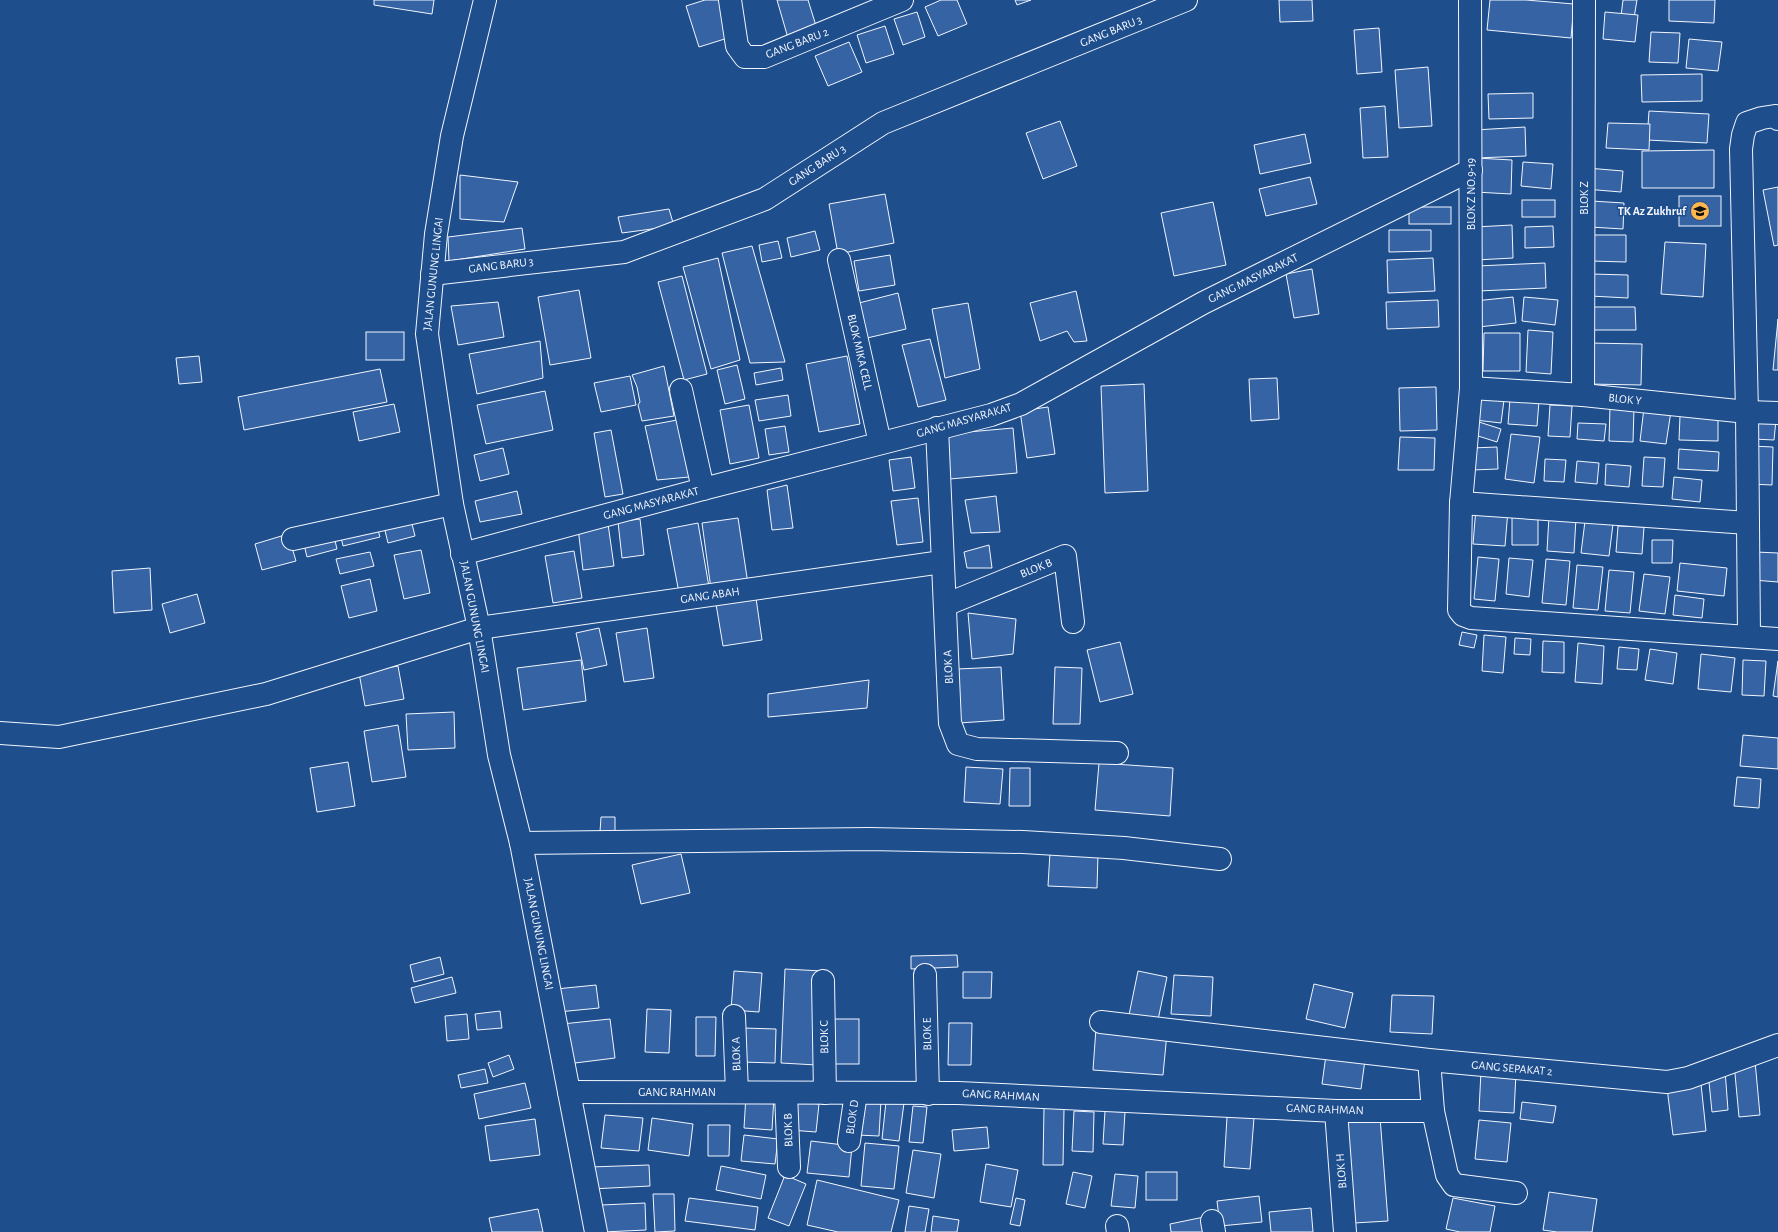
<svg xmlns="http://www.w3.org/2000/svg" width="1778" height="1232" font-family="'Alegreya Sans',sans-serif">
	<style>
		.building { fill: #3563a3; stroke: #f2f6ff }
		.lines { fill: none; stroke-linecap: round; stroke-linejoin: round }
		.minor-casing { stroke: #f2f6ff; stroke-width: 24 }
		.tertiary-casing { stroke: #f2f6ff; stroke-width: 24 }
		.minor { stroke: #1f4e8c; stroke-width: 22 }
		.tertiary { stroke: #1f4e8c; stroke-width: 22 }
		.labels { text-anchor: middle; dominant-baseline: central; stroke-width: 3; stroke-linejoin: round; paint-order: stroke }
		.street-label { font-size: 12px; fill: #f2f6ff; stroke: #1f4e8c }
		.poi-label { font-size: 12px; font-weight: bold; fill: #f2f6ff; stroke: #1f4e8c; text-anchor: end }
	</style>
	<rect width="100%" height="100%" fill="#1f4e8c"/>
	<g class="building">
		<path d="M374,0H434L432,14L374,5Z"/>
		<path d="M705,0H719L731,37L699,47L686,6Z"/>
		<path d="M777,0H808L817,29L788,38Z"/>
		<path d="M941,0H957L967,24L938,36L925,7Z"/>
		<path d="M1015,0H1031L1017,5Z"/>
		<path d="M1279,0H1312L1313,21L1280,22Z"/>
		<path d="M1490,0H1526L1574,4L1571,38L1487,30Z"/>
		<path d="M1623,0H1637L1634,18L1621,16Z"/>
		<path d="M1669,0H1715L1714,23L1669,21Z"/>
		<path d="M917,12L925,37L903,45L894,19Z"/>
		<path d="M1605,12L1638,15L1635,42L1603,39Z"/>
		<path d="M885,26L894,54L866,63L857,35Z"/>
		<path d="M1379,28L1382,72L1357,74L1354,30Z"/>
		<path d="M1651,32L1680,33L1678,63L1649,62Z"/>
		<path d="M1689,39L1722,42L1718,71L1686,68Z"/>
		<path d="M849,42L862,72L828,86L815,56Z"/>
		<path d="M1428,67L1432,126L1399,128L1395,70Z"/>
		<path d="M1702,74V101L1642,102L1641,75Z"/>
		<path d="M1533,93V118L1489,119L1488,94Z"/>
		<path d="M1385,106L1388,157L1363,158L1360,108Z"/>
		<path d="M1649,111L1709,114L1707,143L1647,140Z"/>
		<path d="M1060,121L1077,166L1043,179L1026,133Z"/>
		<path d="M1608,123L1650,124L1649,150L1606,148Z"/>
		<path d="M1525,127L1526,156L1476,158L1475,130Z"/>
		<path d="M1305,134L1311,163L1260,174L1254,145Z"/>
		<path d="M1714,150V188H1642V151Z"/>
		<path d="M1476,158L1512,160L1511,194L1475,192Z"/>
		<path d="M1523,162L1553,164L1551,189L1521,186Z"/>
		<path d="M1587,168L1623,171L1621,192L1585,189Z"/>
		<path d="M460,175L518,182L504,222L460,219Z"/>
		<path d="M1310,177L1317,204L1266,216L1259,189Z"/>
		<path d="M1778,187V245L1774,246L1763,190Z"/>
		<path d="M885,194L894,243L838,254L829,204Z"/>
		<rect x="1679" y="196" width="42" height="30"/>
		<rect x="1522" y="200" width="33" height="17"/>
		<path d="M1591,201L1624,203L1623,229L1590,227Z"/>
		<path d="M1213,202L1226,265L1174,276L1161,213Z"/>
		<rect x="1409" y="207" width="42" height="17"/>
		<path d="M669,209L674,226L622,233L618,217Z"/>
		<path d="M1512,225L1513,258L1476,260L1475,227Z"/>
		<path d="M1553,226L1554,247L1525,248V227Z"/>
		<path d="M522,228L525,249L449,261L448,237Z"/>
		<path d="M1389,230H1431V251L1389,252Z"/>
		<path d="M815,231L820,250L791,257L787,238Z"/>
		<path d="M1590,235H1626V262L1590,261Z"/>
		<path d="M778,241L782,258L762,262L759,245Z"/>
		<path d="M1665,242L1706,244L1703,297L1661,294Z"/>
		<path d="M752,246L785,362L750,363L722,253Z"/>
		<path d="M890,255L895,285L859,291L854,261Z"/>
		<path d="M718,258L740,360L711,369L683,267Z"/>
		<path d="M1433,258L1435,291L1388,293L1387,260Z"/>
		<path d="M1545,263L1546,288L1478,291L1477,266Z"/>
		<path d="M1312,269L1319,314L1294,318L1286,274Z"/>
		<path d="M1591,274L1628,275V298L1590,296Z"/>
		<path d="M682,276L707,374L684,380L658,282Z"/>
		<path d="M579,290L591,358L550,365L538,297Z"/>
		<path d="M1076,291L1087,341L1074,342L1067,331L1040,341L1030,303Z"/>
		<path d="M898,293L906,329L867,338L859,303Z"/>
		<path d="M1513,297L1516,323L1478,327L1475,301Z"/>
		<path d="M1524,297L1558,300L1555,325L1522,321Z"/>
		<path d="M1438,300L1439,327L1387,329L1386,302Z"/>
		<path d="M498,302L504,337L458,345L451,306Z"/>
		<path d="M968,303L980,369L945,378L932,309Z"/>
		<path d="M1591,307H1635L1636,330H1591Z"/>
		<path d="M1778,319V370H1773Z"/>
		<path d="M1528,330L1553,332L1551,374L1526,372Z"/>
		<rect x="366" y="332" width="38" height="28"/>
		<path d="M1484,333H1520V371H1483Z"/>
		<path d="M930,339L946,400L918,407L902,345Z"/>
		<path d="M540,341L543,378L477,394L469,354Z"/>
		<path d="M1589,343L1642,344L1641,385L1588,384Z"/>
		<path d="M199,356L202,382L179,384L176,358Z"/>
		<path d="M847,356L860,424L819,432L806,364Z"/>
		<path d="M737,365L745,399L725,404L717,370Z"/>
		<path d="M664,366L674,416L642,421L638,405L640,402L637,387L632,375Z"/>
		<path d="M781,368L783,380L756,385L754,373Z"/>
		<path d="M380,369L387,402L244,430L238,397Z"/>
		<path d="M630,376L636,405L601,412L594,383Z"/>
		<path d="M1277,378L1279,419L1251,421L1249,379Z"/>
		<path d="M1144,384L1148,491L1105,493L1101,386Z"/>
		<path d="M1436,387L1437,430L1400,431L1399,388Z"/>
		<path d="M545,391L553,430L486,444L477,405Z"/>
		<path d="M788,395L791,416L759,421L755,400Z"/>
		<path d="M1477,397L1504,400L1501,423L1475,420Z"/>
		<path d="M1510,399L1539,401L1537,426L1508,424Z"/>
		<path d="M394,404L400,432L359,441L353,412Z"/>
		<path d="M749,405L759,458L730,464L720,410Z"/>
		<path d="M1550,405L1572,406L1570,437L1548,436Z"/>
		<path d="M1048,407L1055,454L1027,458L1020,411Z"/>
		<path d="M1610,407L1634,408L1633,442L1609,441Z"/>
		<path d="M1644,408L1671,411L1666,444L1640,441Z"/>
		<path d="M1680,416L1718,417V441L1679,440Z"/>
		<path d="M1754,419L1776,420L1774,440L1753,439Z"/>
		<path d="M677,420L689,477L657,480L645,426Z"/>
		<path d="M1479,422L1501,429L1497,442L1475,435Z"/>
		<path d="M1578,423L1606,424L1604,441L1577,439Z"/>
		<path d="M785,426L789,452L769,455L765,429Z"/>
		<path d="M1013,428L1017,473L950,479L946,434Z"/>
		<path d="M611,430L623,494L605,497L594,433Z"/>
		<path d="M1511,434L1540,437L1534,483L1505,479Z"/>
		<path d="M1400,437L1435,438L1434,470H1398Z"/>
		<path d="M1751,446L1773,447L1772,485L1749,484Z"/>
		<path d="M1497,447L1498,469L1472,470L1471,448Z"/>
		<path d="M503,448L509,474L480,481L474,455Z"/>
		<path d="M1679,449L1719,452L1718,471L1678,469Z"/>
		<path d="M911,457L915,488L893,491L889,460Z"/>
		<path d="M1644,457L1665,458L1663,487L1642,486Z"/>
		<path d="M1545,459L1566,460L1564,482L1544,481Z"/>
		<path d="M1577,461L1599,463L1597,484L1575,482Z"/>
		<path d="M1606,464L1631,466L1629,487L1605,485Z"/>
		<path d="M1674,477L1702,480L1700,502L1672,499Z"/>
		<path d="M787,485L793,528L772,530L767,490Z"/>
		<path d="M517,491L522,514L480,522L475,501Z"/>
		<path d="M996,496L1000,532L971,533L965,500Z"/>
		<path d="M918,498L923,542L897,545L891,501Z"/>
		<path d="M1476,508L1508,510L1505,546L1473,544Z"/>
		<path d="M1538,511V545H1512V512Z"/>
		<path d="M409,512L415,536L388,543L382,518Z"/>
		<path d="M1549,516L1576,518L1574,553L1547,551Z"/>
		<path d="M738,518L748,584L711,589L702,523Z"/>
		<path d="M375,519L380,537L343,546L339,528Z"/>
		<path d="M640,519L644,555L622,558L618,522Z"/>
		<path d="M1585,521L1613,524L1609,556L1581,553Z"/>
		<path d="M698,523L709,587L679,593L667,529Z"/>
		<path d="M331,524L337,549L307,557L301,532Z"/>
		<path d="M608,524L614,566L583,570L578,528Z"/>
		<path d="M1618,526L1644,527L1642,554L1616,552Z"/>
		<path d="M288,534L296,561L262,570L255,544Z"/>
		<path d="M1652,540H1673L1672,563H1652Z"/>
		<path d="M989,545L992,568H967L964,552Z"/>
		<path d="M421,550L430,593L404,599L394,555Z"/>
		<path d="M574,551L582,598L553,603L545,556Z"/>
		<path d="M370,552L374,566L340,574L336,559Z"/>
		<path d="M1756,552L1778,553V582L1753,580Z"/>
		<path d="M1478,557L1499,559L1495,601L1474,599Z"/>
		<path d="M1509,558L1533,560L1529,597L1506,594Z"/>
		<path d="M1546,559L1570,561L1566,605L1542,603Z"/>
		<path d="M1680,563L1727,568L1724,596L1677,591Z"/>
		<path d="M1577,565L1603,567L1598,610L1573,608Z"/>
		<path d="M150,568L152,610L114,613L112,571Z"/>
		<path d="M1609,570L1634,572L1630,613L1605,611Z"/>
		<path d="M1644,574L1670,577L1665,614L1639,611Z"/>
		<path d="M370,579L377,611L349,618L341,586Z"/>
		<path d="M197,594L205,623L170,633L162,604Z"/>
		<path d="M1675,595L1704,599L1702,618L1673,615Z"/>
		<path d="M756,598L762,640L723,646L716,604Z"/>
		<path d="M968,613L1016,619L1013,654L972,659Z"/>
		<path d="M599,628L607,665L584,670L576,633Z"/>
		<path d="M647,628L654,678L624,682L616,633Z"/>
		<path d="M1462,632L1477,635L1474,648L1459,645Z"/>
		<path d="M1484,635L1506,637L1503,673L1482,671Z"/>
		<path d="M1515,638L1531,639L1530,655L1514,654Z"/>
		<path d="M1543,641L1564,642V673L1542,672Z"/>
		<path d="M1120,642L1133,694L1100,702L1087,650Z"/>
		<path d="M1578,643L1604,646L1602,684L1575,682Z"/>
		<path d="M1619,647L1639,649L1637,670L1617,669Z"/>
		<path d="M1650,649L1677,653L1673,684L1645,680Z"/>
		<path d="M1701,654L1735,658L1731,692L1698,689Z"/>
		<path d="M581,660L586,701L523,710L517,668Z"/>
		<path d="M1743,660L1766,661L1764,696L1742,695Z"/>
		<path d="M1778,661V697L1773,696Z"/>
		<path d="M398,666L404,699L365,706L359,673Z"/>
		<path d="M1001,667L1004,720L959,723L957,669Z"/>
		<path d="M1055,667L1082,668L1080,724H1053Z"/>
		<path d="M869,680L867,708L768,717V694Z"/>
		<path d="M454,712L455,748L408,750L406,714Z"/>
		<path d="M398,725L406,777L372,782L364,731Z"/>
		<path d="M1743,735L1778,738V769L1740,766Z"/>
		<path d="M348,762L355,806L317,812L310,768Z"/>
		<path d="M1099,763L1173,768L1170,816L1095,810Z"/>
		<path d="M966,767L1003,769L1000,804L964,802Z"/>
		<path d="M1010,768H1030V806H1009Z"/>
		<path d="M1737,777L1761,779L1759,808L1734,806Z"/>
		<path d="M601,817H615V833L600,832Z"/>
		<path d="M1050,852L1098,854L1097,888L1048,886Z"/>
		<path d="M681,854L690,893L641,904L632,865Z"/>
		<path d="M957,955L958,967L911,969V956Z"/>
		<path d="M440,957L444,974L414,982L410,965Z"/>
		<path d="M785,969L822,971L817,1065L781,1063Z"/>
		<path d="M734,971L762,973L759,1012L731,1010Z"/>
		<path d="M1138,971L1167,977L1158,1020L1129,1015Z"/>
		<path d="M963,972H992L991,998H963Z"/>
		<path d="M1174,975L1213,977L1211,1016L1171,1014Z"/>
		<path d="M452,977L456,993L415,1003L411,988Z"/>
		<path d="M1314,984L1353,993L1345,1028L1306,1019Z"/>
		<path d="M596,985L599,1008L558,1012L556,989Z"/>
		<path d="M1392,995L1434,996L1432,1034L1390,1032Z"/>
		<path d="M647,1009L671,1010L669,1053L645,1052Z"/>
		<path d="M500,1011L502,1028L477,1030L475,1014Z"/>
		<path d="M467,1014L469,1039L447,1041L445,1016Z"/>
		<path d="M696,1017H716L715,1056H696Z"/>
		<path d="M610,1019L615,1058L567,1064L562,1024Z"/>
		<rect x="831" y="1019" width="28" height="45"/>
		<path d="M949,1023H972L971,1065H948Z"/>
		<path d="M743,1028L776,1029L775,1063L742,1062Z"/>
		<path d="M1096,1028L1167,1033L1163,1075L1093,1070Z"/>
		<path d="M509,1055L514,1069L493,1077L488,1063Z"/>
		<path d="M1326,1055L1365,1060L1361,1089L1322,1084Z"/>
		<path d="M1755,1061L1760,1115L1739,1117L1734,1063Z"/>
		<path d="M485,1069L488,1083L461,1088L458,1075Z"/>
		<path d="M1725,1070L1728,1110L1712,1112L1708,1072Z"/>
		<path d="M1481,1071L1516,1073L1514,1113L1479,1111Z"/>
		<path d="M525,1083L531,1108L479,1119L474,1094Z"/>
		<path d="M1701,1084L1706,1131L1673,1135L1667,1088Z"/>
		<path d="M746,1095L774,1096L772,1130L744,1128Z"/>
		<path d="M859,1099L881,1100L879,1136L857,1135Z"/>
		<path d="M793,1101L819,1104L816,1132L790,1130Z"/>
		<path d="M886,1102L904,1103L899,1141L882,1139Z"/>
		<path d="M1522,1102L1556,1106L1553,1123L1520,1119Z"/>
		<path d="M913,1106L927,1107L923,1143L909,1142Z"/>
		<path d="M1044,1108L1064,1109L1063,1165H1043Z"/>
		<path d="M1074,1111L1094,1112L1093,1152L1072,1151Z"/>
		<path d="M1105,1111L1125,1112L1123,1145L1103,1144Z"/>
		<path d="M605,1115L643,1118L639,1151L601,1148Z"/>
		<path d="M1227,1117L1254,1118L1250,1169L1224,1167Z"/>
		<path d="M1380,1117L1388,1221L1354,1223L1347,1120Z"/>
		<path d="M652,1118L693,1124L689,1156L648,1150Z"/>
		<path d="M535,1119L540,1155L490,1161L485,1126Z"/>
		<path d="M1479,1120L1511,1123L1507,1162L1475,1159Z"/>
		<path d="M708,1125H730L729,1156H708Z"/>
		<path d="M987,1127L989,1148L954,1151L952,1130Z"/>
		<path d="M744,1135L778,1139L775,1164L741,1161Z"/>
		<path d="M811,1141L852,1146L849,1177L807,1173Z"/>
		<path d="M865,1143L899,1146L894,1189L861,1186Z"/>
		<path d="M913,1150L941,1154L934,1198L906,1193Z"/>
		<path d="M986,1164L1018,1170L1011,1207L980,1202Z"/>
		<path d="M649,1165L650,1186L591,1189L590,1167Z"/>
		<path d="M721,1166L766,1175L761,1199L716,1190Z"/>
		<path d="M1073,1172L1092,1176L1085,1208L1066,1204Z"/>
		<rect x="1146" y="1172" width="31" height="28"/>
		<path d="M1115,1174L1138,1176L1135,1208L1111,1206Z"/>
		<path d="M785,1175L806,1184L789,1226L768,1218Z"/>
		<path d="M817,1180L899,1200L891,1232H838L807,1225Z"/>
		<path d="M1549,1192L1597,1199L1592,1232H1557L1543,1230Z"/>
		<path d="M653,1194H674L675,1231L655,1232Z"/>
		<path d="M1259,1196L1262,1222L1220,1226L1217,1201Z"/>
		<path d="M689,1198L758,1207L755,1230L685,1221Z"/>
		<path d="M1016,1198L1025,1200L1020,1226L1010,1224Z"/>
		<path d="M1453,1198L1495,1206L1490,1232H1460L1446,1229Z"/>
		<path d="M645,1203L646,1230L603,1232L602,1205Z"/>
		<path d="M909,1206L929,1209L925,1232H905Z"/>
		<path d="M1311,1208L1313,1232H1271L1269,1212Z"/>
		<path d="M538,1209L543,1232H492L489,1218Z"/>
		<path d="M933,1216L959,1220L957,1232H931Z"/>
		<path d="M1204,1217L1207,1232H1171L1170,1224Z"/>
	</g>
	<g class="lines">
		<defs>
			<g id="minor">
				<path d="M730,0L737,46L745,57H764L902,0"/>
				<path d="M1470,0L1471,388L1461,503L1459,610L1463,615L1471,618L1778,639"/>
				<path d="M839,260L880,443"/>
				<path d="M432,274L624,252L765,199L883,123L1186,0"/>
				<path d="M1471,388L1583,395L1747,412L1778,413"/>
				<path d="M681,390L703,489"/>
				<path d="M1583,395L1584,0"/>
				<path d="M937,428L950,723L958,744L977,749L1117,753"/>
				<path d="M1461,503L1748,523"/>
				<path d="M293,539L452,504"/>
				<path d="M462,554L703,489L991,415L1021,404L1203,303L1471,170"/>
				<path d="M945,605L1065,556L1073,622"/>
				<path d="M1749,636L1747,412L1741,149L1743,135L1747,123L1762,118L1775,116L1778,119"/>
				<path d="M0,733L59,737L266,694L479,628L942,562"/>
				<path d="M521,843L869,839L1023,842L1124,848L1220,859"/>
				<path d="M925,975L928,1094"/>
				<path d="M823,981L825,1093"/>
				<path d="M734,1016L737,1092"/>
				<path d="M1101,1022L1429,1060L1667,1082L1688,1078L1778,1045"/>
				<path d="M1429,1060L1433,1111L1447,1175L1454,1185L1516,1193"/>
				<path d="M569,1092L958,1093L1336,1111H1433"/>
				<path d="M786,1093L789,1167"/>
				<path d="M1336,1111L1345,1232"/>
				<path d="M849,1141L856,1093"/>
				<path d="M1212,1221L1214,1232"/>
				<path d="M1117,1226L1118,1232"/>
			</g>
			<path id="tertiary" d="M485,0L452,136L436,234L427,334L452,504L479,628L499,755L521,843L596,1232"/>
		</defs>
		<use href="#minor" class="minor-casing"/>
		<use href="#tertiary" class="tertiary-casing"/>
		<use href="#minor" class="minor"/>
		<use href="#tertiary" class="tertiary"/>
	</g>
	<defs>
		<symbol id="school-disc" viewBox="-11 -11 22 22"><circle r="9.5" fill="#ffb74d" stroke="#1f4e8c"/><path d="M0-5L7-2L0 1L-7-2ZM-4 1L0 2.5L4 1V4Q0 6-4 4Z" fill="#111"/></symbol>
	</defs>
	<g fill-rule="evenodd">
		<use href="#school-disc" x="1689" y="200" width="22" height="22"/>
	</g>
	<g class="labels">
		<g class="street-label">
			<text transform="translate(1111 31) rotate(-22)">GANG BARU 3</text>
			<text transform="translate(797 43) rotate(-21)">GANG BARU 2</text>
			<text transform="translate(817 165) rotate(-33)">GANG BARU 3</text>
			<text transform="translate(1471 194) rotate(-90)">BLOK Z NO.9-19</text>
			<text transform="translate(1584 198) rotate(-90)">BLOK Z</text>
			<text transform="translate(501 265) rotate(-7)">GANG BARU 3</text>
			<text transform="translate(433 274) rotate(-84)">JALAN GUNUNG LINGAI</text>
			<text transform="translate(1253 278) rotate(-26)">GANG MASYARAKAT</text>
			<text transform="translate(860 352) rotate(77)">BLOK MIKA CELL</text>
			<text transform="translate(1625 399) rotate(6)">BLOK Y</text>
			<text transform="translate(964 420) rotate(-16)">GANG MASYARAKAT</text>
			<text transform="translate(651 503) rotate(-15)">GANG MASYARAKAT</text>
			<text transform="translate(1036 568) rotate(-22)">BLOK B</text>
			<text transform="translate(710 595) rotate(-8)">GANG ABAH</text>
			<text transform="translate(475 617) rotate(79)">JALAN GUNUNG LINGAI</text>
			<text transform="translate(948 667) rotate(-93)">BLOK A</text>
			<text transform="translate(539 934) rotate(79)">JALAN GUNUNG LINGAI</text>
			<text transform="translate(927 1034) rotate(-91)">BLOK E</text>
			<text transform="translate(824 1037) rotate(-91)">BLOK C</text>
			<text transform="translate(736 1054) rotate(-92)">BLOK A</text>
			<text transform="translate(1512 1068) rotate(5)">GANG SEPAKAT 2</text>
			<text x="677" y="1092">GANG RAHMAN</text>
			<text transform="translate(1001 1095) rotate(3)">GANG RAHMAN</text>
			<text transform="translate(1325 1109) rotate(2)">GANG RAHMAN</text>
			<text transform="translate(852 1117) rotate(-82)">BLOK D</text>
			<text transform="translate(788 1130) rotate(-92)">BLOK B</text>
			<text transform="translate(1341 1171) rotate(-95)">BLOK H</text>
		</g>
		<g class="poi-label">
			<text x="1686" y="211">TK Az Zukhruf</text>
		</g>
	</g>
</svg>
